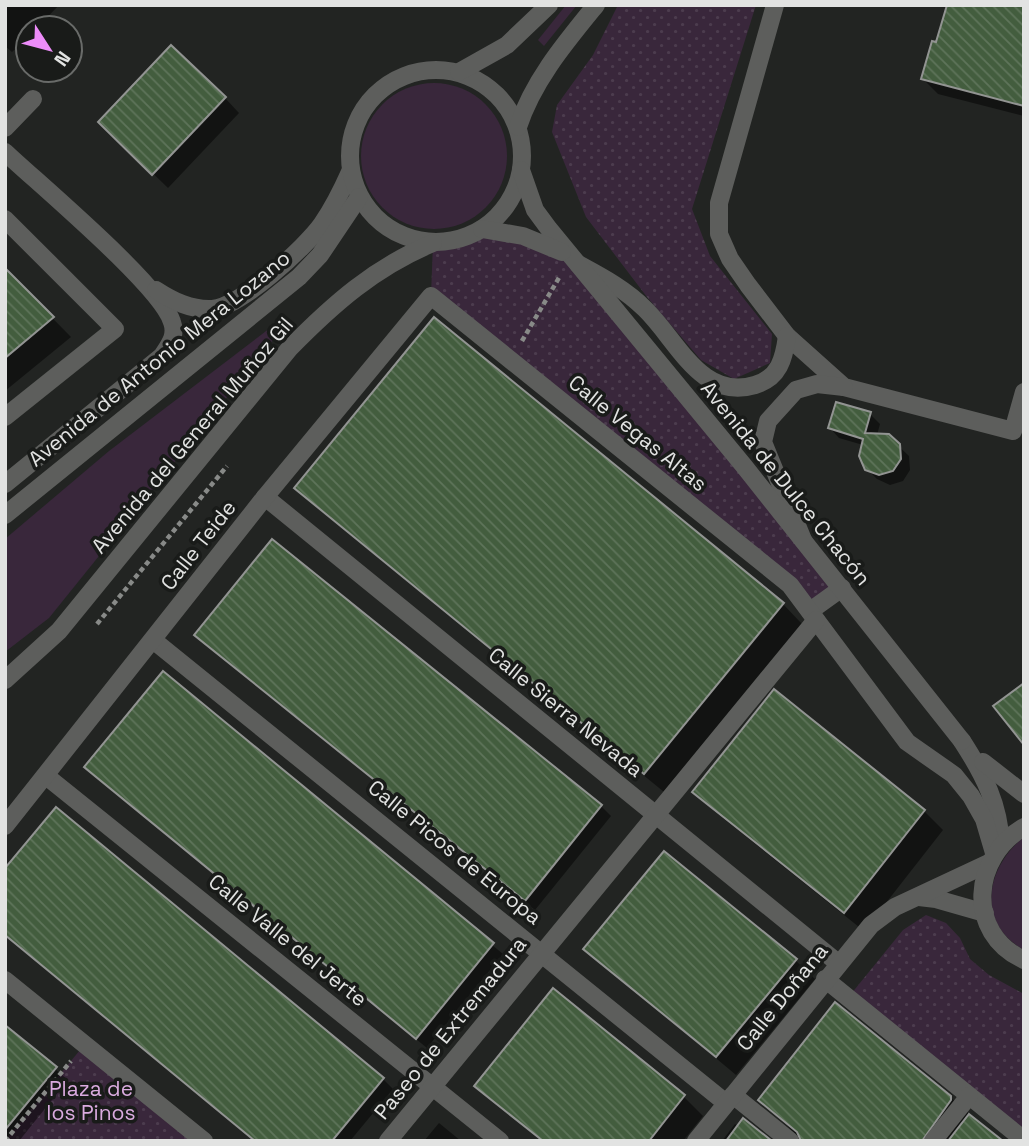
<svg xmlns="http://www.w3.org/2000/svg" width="1029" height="1146" font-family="'Space Grotesk',sans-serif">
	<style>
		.green { fill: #39273b }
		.park { fill: url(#park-dots) }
		.shadow { fill: #0007 }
		.building { fill: url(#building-back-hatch); stroke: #929492; stroke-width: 2 }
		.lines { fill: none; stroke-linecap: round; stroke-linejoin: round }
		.path { stroke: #888a88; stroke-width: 4.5; stroke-dasharray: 5 3.5; stroke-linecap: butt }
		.lane { stroke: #5d5e5c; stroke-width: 18 }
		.street { stroke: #5d5e5c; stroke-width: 18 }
		.secondary { stroke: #5d5e5c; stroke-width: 18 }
		.labels { text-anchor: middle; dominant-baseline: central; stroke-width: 7; stroke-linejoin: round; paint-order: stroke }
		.street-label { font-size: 21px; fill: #e2e3e2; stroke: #191b19 }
		.park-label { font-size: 21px; fill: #daabdf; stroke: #191b19 }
	</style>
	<defs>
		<pattern id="park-dots" width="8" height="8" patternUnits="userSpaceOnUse" patternTransform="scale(1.75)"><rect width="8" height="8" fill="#39273b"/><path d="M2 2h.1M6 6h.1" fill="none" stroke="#4c3c4e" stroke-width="1.8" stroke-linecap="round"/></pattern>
		<pattern id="building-back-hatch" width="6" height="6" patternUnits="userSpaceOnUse" patternTransform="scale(1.75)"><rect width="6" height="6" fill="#435d3e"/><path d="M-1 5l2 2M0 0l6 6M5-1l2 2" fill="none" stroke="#5e745a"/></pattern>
	</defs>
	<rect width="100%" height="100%" fill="#222422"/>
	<g class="green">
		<path d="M566,5H577L544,46L538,40Z"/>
		<circle cx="434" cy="156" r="73"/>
		<path d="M270,328L278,334L49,618L5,652V539L109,451Z"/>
		<path d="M1024,837V950C975,923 986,867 1024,837Z"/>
	</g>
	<g class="park">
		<path d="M618,5H756L692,209L710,256L772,334L770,363L734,379L701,360L647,297L586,217L552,132L557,105L593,55Z"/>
		<path d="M482,229L571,257L842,588L810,611L431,296L433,243L461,239Z"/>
		<path d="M926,915L946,923L960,938L970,959L989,975L1024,994V1140L851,994L903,930Z"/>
		<path d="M85,1044L204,1141H5Z"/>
	</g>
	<g class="shadow">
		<path d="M5,5H59L37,28H28V37L12,52L5,46Z"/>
		<path d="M1024,5V116L938,94L923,79L938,44Z"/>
		<path d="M225,98L239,113L168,188L100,122Z"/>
		<path d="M5,270L71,337L5,391Z"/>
		<path d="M870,414L880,424L877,435L888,436L909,456L910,470L903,481L890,485L877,479L867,469L863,445L839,438L830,428Z"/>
		<path d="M296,488L783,604L802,624L664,792L316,507Z"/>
		<path d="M206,645L601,806L611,816L535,910Z"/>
		<path d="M163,674L503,954L427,1048L96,777Z"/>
		<path d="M695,792L924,811L943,830L864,931L714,811Z"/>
		<path d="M586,949L795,960L815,979L736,1075Z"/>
		<path d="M553,991L684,1097L703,1116L683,1141H541L477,1085Z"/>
		<path d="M5,1027L68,1080L19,1141H5Z"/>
		<path d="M383,1079L393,1089L350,1141H256Z"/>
		<path d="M950,1097L1000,1141H803L760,1100Z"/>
		<path d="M439,1123L461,1141H424Z"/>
		<path d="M735,1124L739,1127L770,1141H722Z"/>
	</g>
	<g class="building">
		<path d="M947,5H1024V106L921,79L932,41L936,42Z"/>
		<path d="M171,45L226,97L152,175L98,122Z"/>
		<path d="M5,268L54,317L5,358Z"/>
		<path d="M434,317L784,603L644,774L294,488Z"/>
		<path d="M836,402L871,412L865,433L889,434L900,444L901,459L893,471L879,475L865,470L859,456L863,439L828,428Z"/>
		<path d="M272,539L602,805L525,901L194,635Z"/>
		<path d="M163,671L494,943L416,1039L84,767Z"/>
		<path d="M1024,683V745L993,706Z"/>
		<path d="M774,689L925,810L844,913L692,792Z"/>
		<path d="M56,807L384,1078L332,1141H255L5,935V868Z"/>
		<path d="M664,851L797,959L716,1057L583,949Z"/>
		<path d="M553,988L685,1095L649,1141H543L474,1086Z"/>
		<path d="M835,1002L951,1096V1100L922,1141H801L797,1132L758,1100Z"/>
		<path d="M5,1025L57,1067L5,1130Z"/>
		<path d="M969,1114L1003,1141H948Z"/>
		<path d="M743,1118L772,1141H726Z"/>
	</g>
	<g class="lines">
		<g class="path">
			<path d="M522,341L560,276"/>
			<path d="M97,624L227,466"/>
			<path d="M5,1141L71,1061"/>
		</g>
		<g class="lane">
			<path d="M775,5L719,203V234L730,259L748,285L787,336L844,387L1013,431L1024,392"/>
			<path d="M5,128L33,99"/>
			<path d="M5,219L115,329L5,417"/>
			<path d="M578,264C602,277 625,289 645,309C678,341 701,401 755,385C779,378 784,359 787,336"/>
			<path d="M803,540L763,442L768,421L796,390L817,384L844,387"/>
		</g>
		<g class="street">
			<path d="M5,152C39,184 161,286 172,322C177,336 169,345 162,356L5,484"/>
			<path d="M156,290C173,301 191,310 212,309C239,308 306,247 322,224C333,208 342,190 350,172"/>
			<path d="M265,497L838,963"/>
			<path d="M810,611L842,588"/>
			<path d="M153,640L726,1103"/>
			<path d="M962,741C984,775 999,804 1001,845"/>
			<path d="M983,762L1024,794"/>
			<path d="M46,776L500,1141"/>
			<path d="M5,826L265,497L431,296L790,585L907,742L954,775L971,796L984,819L994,853"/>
			<path d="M919,897L936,899L985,913"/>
			<path d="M825,979L1024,1140"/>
			<path d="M5,980L204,1141"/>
			<path d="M733,1095L790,1141"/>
			<path d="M388,1141L816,620"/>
			<path d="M696,1141L871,925L895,907L989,863"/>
			<path d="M933,1141L969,1096"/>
		</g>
		<g class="secondary">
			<circle cx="436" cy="156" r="86"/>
			<path d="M459,72L507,45L549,5"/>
			<path d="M518,127C533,81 565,43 596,5"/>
			<path d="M521,170L535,210L549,229L744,466L962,741"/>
			<path d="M482,229L523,236L562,252"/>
			<path d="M5,515L299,277L320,255L359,197"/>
			<path d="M5,680L59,631L289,349C333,304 375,267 433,243"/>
			<path d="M1024,827C972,857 965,933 1024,960"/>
		</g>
	</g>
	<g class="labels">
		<g class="street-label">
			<text transform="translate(159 358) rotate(-39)">Avenida de Antonio Mera Lozano</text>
			<text transform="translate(638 433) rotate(39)">Calle Vegas Altas</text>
			<text transform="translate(192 435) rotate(-50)">Avenida del General Muñoz Gil</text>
			<text transform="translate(786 483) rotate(51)">Avenida de Dulce Chacón</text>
			<text transform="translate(198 545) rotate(-52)">Calle Teide</text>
			<text transform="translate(566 712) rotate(39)">Calle Sierra Nevada</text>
			<text transform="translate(455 852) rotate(39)">Calle Picos de Europa</text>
			<text transform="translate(288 940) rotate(39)">Calle Valle del Jerte</text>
			<text transform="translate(782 997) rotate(-51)">Calle Doñana</text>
			<text transform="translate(450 1028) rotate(-51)">Paseo de Extremadura</text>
		</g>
		<g class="park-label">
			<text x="91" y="1088">Plaza de<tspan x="91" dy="24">los Pinos</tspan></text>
		</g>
	</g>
	<rect width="1029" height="1146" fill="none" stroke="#e2e3e2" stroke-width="14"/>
	<g transform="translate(49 49) rotate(126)"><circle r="33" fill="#191b19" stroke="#696b69" stroke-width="2"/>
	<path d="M0-5L12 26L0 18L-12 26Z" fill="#ed8cf9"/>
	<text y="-10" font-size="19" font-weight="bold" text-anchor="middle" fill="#e2e3e2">N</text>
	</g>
</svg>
